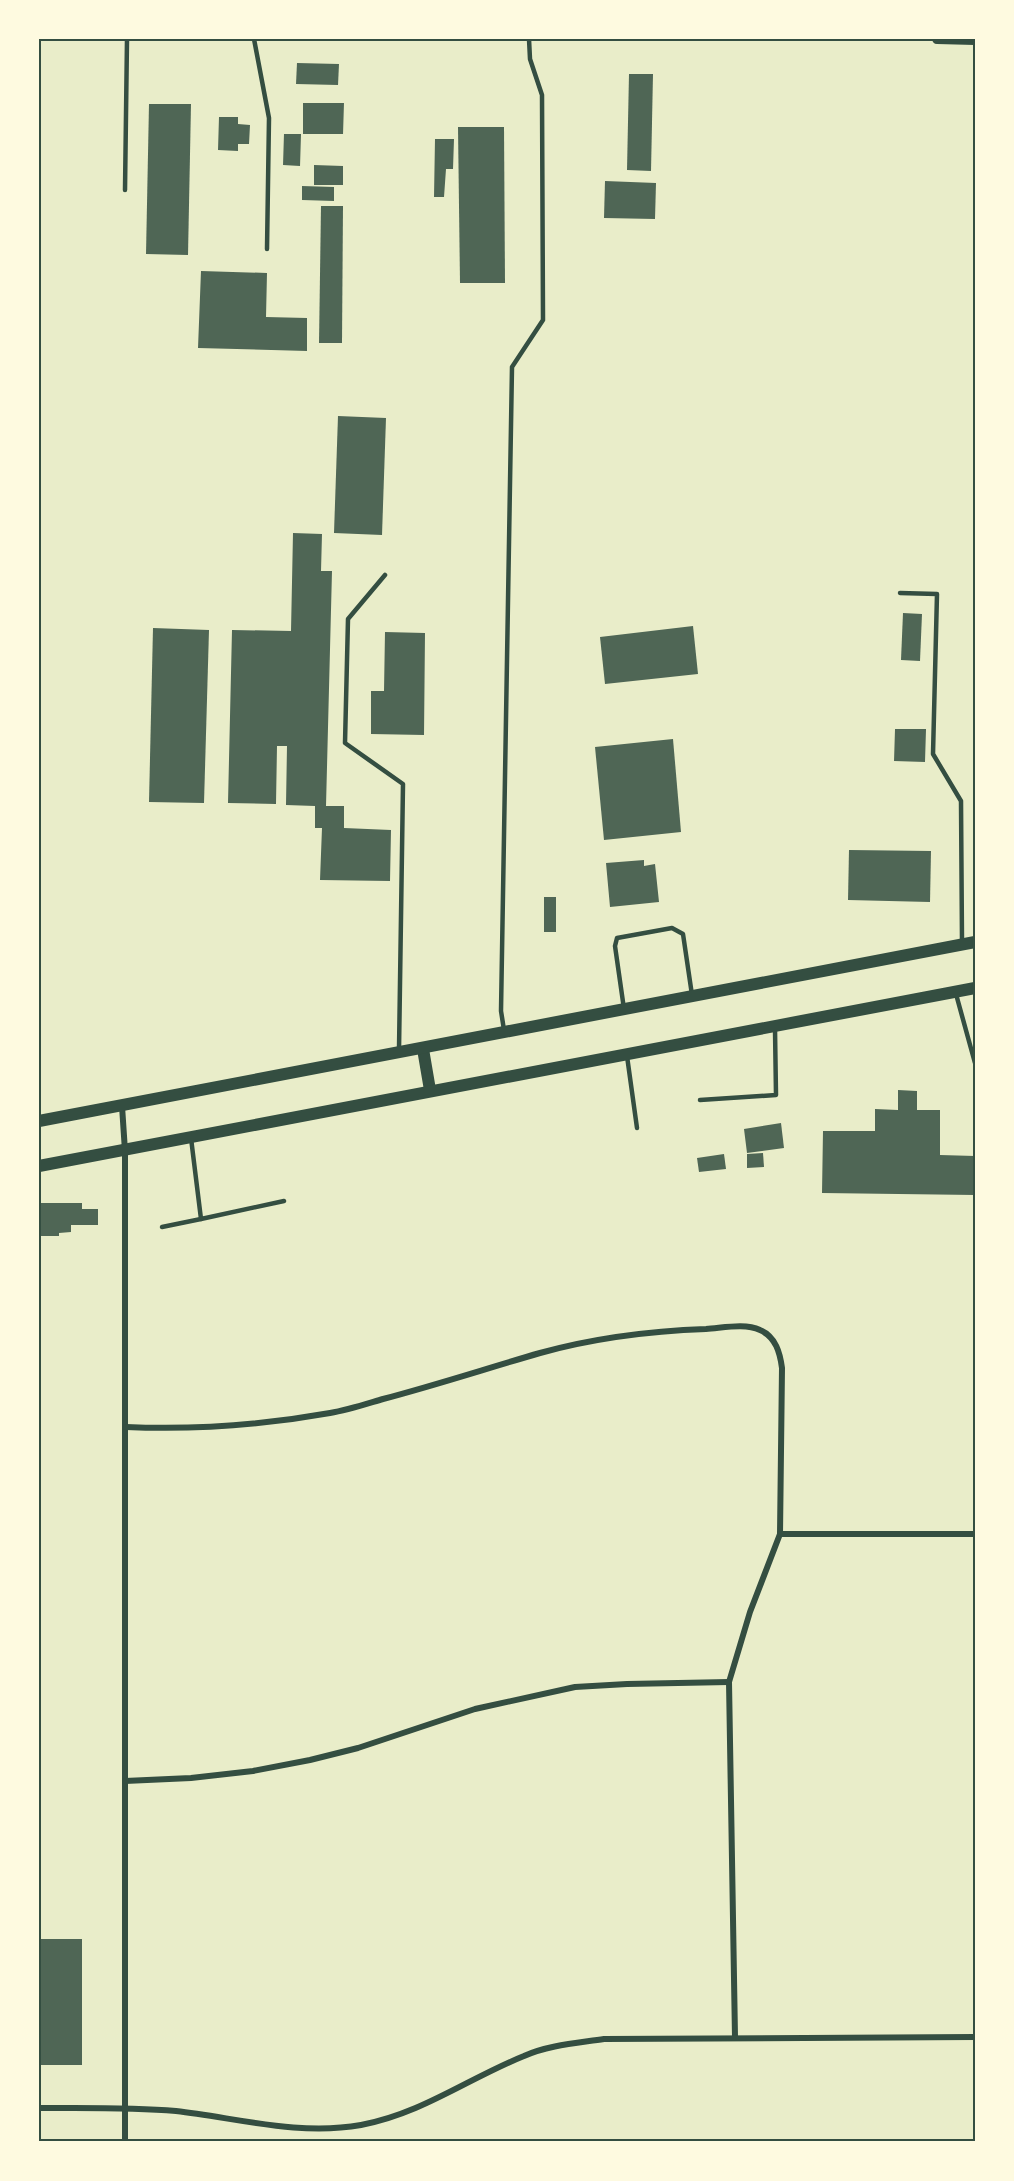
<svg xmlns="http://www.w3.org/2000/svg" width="1014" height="2181" font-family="Helvetica,sans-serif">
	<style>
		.building { fill: #4f6655 }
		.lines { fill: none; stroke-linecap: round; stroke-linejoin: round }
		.service { stroke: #344e41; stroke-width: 4.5 }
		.minor { stroke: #344e41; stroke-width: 6 }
		.tertiary { stroke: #344e41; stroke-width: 10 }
		.secondary { stroke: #344e41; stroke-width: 12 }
		.neatline { fill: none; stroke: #344e41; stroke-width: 2 }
	</style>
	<rect width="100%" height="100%" fill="#e9edc9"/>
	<g class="building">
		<path d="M297,63L339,64L338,85L296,84Z"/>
		<path d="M629,74H653L651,171L627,170Z"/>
		<path d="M303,103H344L343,134H303Z"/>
		<path d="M149,104H191L188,255L146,254Z"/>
		<path d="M219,117H238V124L250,125L249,144H238V151L218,150Z"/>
		<path d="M458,127H504L505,283H460Z"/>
		<path d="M284,134H301L300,166L283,165Z"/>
		<path d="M435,139H454L453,169H446L444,197H434Z"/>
		<path d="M314,165L343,166V185H314Z"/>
		<path d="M605,181L656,183L655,219L604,218Z"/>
		<path d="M302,186L334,187V201L302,200Z"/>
		<path d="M321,206H343L342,343H319Z"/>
		<path d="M201,271L267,273L266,317L307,318V351L198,348Z"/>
		<path d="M338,416L386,418L382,535L334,533Z"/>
		<path d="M293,533L322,534L321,571H332L326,806H344V828L391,830L390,881L320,880L322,828H315V806L286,805L287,746H277L276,804L228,803L232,630L291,631Z"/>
		<path d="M903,613L922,614L920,661L901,660Z"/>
		<path d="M693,626L698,674L605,684L600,637Z"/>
		<path d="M153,628L209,630L204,803L149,802Z"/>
		<path d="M385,632L425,633L424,735L371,734V691H384Z"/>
		<path d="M895,729H926L925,762L894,761Z"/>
		<path d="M673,739L681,832L604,840L595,747Z"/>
		<path d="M849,850L931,851L930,902L848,900Z"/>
		<path d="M644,860V866L655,864L659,902L610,907L606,863Z"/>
		<rect x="544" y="897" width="12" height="35"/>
		<path d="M898,1090L917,1091V1110H940V1155L975,1156V1195L822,1193L823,1131H875V1109L898,1110Z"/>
		<path d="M781,1123L784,1148L747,1153L744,1129Z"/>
		<path d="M763,1153L764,1167L747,1168V1154Z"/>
		<path d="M724,1154L726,1169L699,1172L697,1158Z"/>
		<path d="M41,1203H82V1209H98V1225H71V1232L59,1233V1236H40Z"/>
		<rect x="39" y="1939" width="43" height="126"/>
	</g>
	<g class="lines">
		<g class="service">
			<path d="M254,39L269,118L267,249"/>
			<path d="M125,190L127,39"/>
			<path d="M385,575L348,619L345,743L403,784L399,1050"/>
			<path d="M900,593L937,594L933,754L961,801L962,942"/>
			<path d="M956,994L975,1063"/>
			<path d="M624,1009L615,946L617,938L672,928L683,934L692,995"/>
			<path d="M504,1030L501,1011L512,367L543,320L542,95L530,59L529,39"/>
			<path d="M627,1056L637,1128"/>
			<path d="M700,1100L776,1095L775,1029"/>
			<path d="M191,1138L201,1219L284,1201"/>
			<path d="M162,1227L201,1219"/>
		</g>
		<g class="minor">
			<path d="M122,1106L125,1151V2142"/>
			<path d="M126,1427C194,1430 263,1425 330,1413C348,1410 366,1404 383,1399C436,1385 488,1368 540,1353C594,1338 650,1331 706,1329C723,1328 745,1323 760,1330C776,1337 780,1353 782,1368L780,1534L750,1612L729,1682L735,2037"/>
			<path d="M780,1534H975"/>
			<path d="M125,1781L191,1778L253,1771L310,1760L358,1748L475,1709L575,1687L627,1684L729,1682"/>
			<path d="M39,2108C84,2108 130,2107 176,2111C237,2118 299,2136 361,2125C421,2114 469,2078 524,2056C548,2045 578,2043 604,2039L975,2037"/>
		</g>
		<path class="tertiary" d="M937,39L975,40"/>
		<g class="secondary">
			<path d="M423,1049L430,1090"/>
			<path d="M39,1121L975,942"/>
			<path d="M39,1166L975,988"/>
		</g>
	</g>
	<rect width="1014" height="2181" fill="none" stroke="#fefae0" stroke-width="81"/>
	<rect x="40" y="40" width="934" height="2100" class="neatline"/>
</svg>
